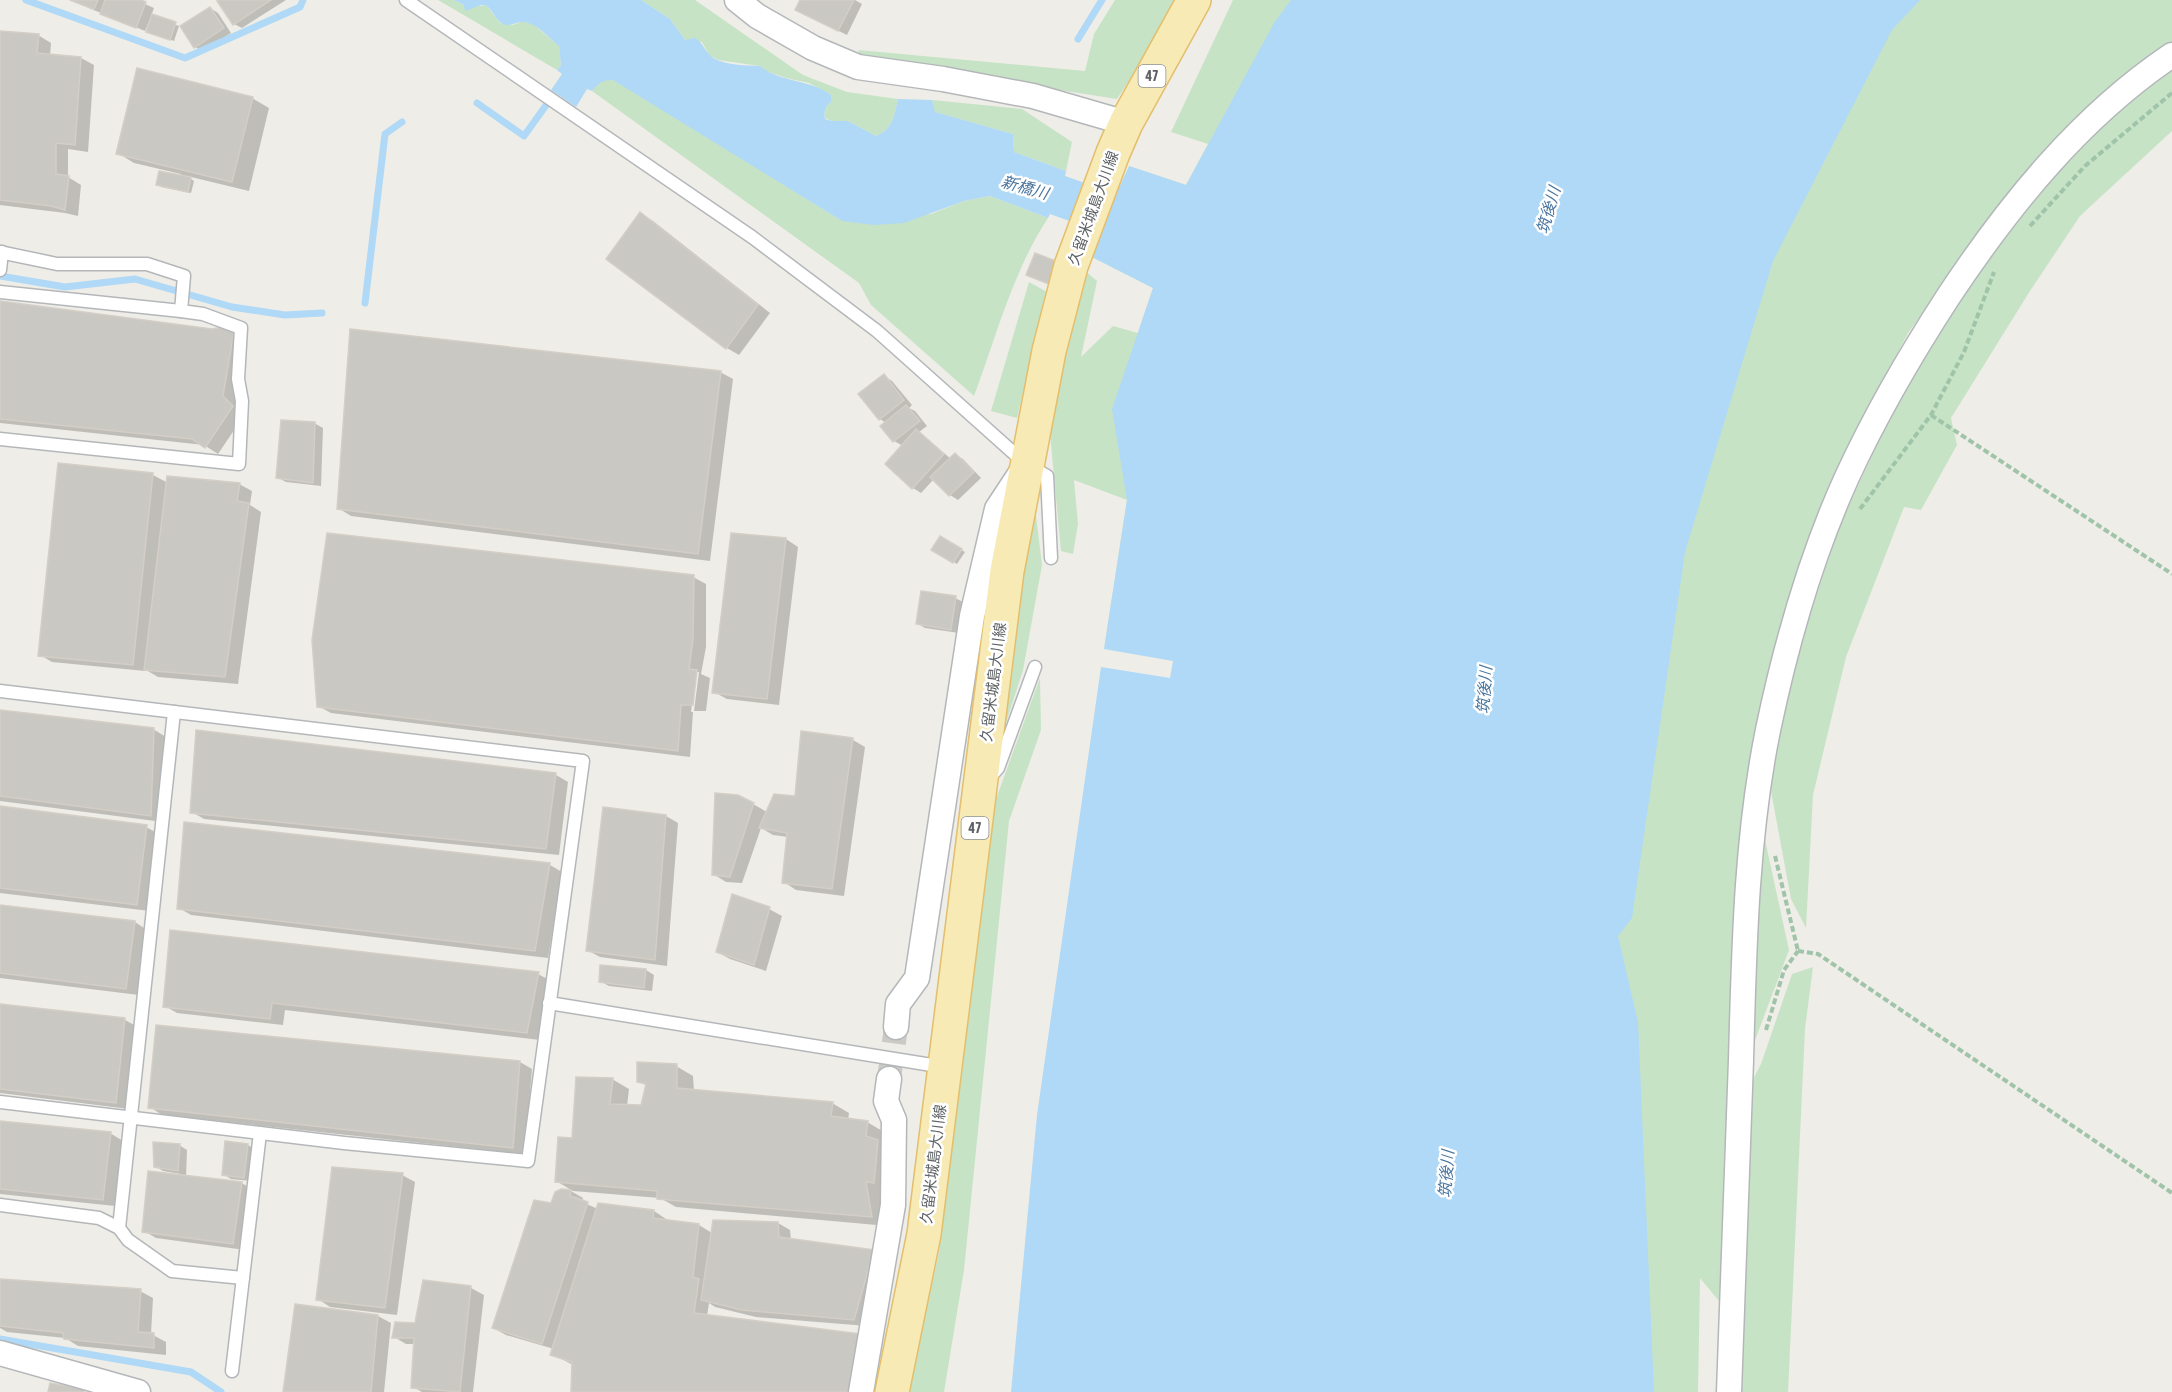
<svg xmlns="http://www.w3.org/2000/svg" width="2172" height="1392" font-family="'Asap Condensed','Noto Sans JP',sans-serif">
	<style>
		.green { fill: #c7e3c6 }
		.water { fill: #afd9f6 }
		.shadow { fill: #0003 }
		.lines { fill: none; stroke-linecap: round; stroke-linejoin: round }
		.stream { stroke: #afd9f6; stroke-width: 7 }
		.building { fill: #cac8c3; stroke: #d3cec6; stroke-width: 1.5 }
		.street-tunnel { stroke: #cbcac6; stroke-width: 24; stroke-dasharray: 24 12; stroke-linecap: butt }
		.lane-casing { stroke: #b4b7ba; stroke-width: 15 }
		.street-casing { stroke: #b4b7ba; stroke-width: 27 }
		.primary-casing { stroke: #e3be6c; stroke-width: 36 }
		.path { stroke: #a0c4a9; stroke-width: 4; stroke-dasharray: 6 3; stroke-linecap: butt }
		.lane { stroke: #fff; stroke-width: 12 }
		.street { stroke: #fff; stroke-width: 24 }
		.primary { stroke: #f7eab4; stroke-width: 33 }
		.labels { text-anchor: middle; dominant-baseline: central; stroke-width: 5; stroke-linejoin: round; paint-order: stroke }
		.shield { fill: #fff; stroke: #8e9193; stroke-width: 1.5 }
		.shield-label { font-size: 14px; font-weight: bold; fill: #5e6265 }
		.street-label { font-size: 15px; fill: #5e6265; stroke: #fff }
		.water-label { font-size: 16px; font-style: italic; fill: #4a759f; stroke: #fff }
	</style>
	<rect width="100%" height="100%" fill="#efede7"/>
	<g class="green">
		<path d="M438,0H454L464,5L487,6L500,23L513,25L523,21L533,24L559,46L561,65L557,70Z"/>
		<path d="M641,0H695L803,75L847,92L898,99C894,116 893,129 876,136L848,121H832L825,118C823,111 826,106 832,101L831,95L809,83L786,78L766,71L760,66L718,60L709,55L702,42L685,40L670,19Z"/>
		<path d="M1115,0H1182L1117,99L862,59L858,50L1085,71L1094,34Z"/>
		<path d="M1233,0H1362L1174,212L1129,166L1186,185L1208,144L1171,132Z"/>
		<path d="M1892,0H2172V42L2085,109L2006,199L1908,333L1851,443L1760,722L1734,912L1723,1306L1700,1278L1698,1392H1639L1600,921L1720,349Z"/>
		<path d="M2172,68V131L2080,216L2030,291L1951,418L1957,445L1921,510L1904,507L1846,657L1813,795L1806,928L1791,899L1770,786L1777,743L1800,645L1841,522L1907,381L2009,221L2086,136Z"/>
		<path d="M604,80H613L625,86L842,221L931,214L964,201L990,196L1048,218C1013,271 996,337 974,396L871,305L859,283L592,91L597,84Z"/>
		<path d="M932,100L1022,109L1072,142L1066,171L1014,152L1013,134L934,112Z"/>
		<path d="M1100,232L1176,282L1104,649L1127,500L1074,480L1078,524L1073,554L1061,551L1049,423L1084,270L1097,281L1081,357L1113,326L1138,333L1153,288L1092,257Z"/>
		<path d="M1029,282L1047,292L1017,418L991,411Z"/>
		<path d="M1033,491L1042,565L1023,670L1000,741Z"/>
		<path d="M1040,678L1041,730L1009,821L964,1270L944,1392H908L939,1252L992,810Z"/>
		<path d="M1762,826L1789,950L1751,1051Z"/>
		<path d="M1813,967L1805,1029L1788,1392H1738L1750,1085L1761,1064L1792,974Z"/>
	</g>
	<path class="water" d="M454,0H641L670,19L685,40L695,38C702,42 703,47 708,53C718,66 745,65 760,66C780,83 810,79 831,95L832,101C826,106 823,111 825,119L832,121H848L876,136C893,129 894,116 898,99L932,100L935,112L1013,134L1014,152L1066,171L1065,176L1116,194L1129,166L1186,185L1274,23L1291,0H1920L1892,30L1773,261L1685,552L1632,918L1618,936L1638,1022L1654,1392H1011L1037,1115L1101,667L1170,678L1173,661L1104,649L1127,500L1112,409L1153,288L1092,257L1100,232L1050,214L1048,218L990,196L964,201L904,223L874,225L842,221L613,80C603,80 598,83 592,91L587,89L576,107L551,90L562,74L557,70L561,65L559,46C550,39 535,21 522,22C515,22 511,27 503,24C497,22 493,11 487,6L481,5L465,11L464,5Z"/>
	<g class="shadow">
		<path d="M69,0H136L154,8L151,16L179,26L174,41L152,33V20L150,19L145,31Z"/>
		<path d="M221,0H286L242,28L234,24Z"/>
		<path d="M801,0H855L862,4L847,35L805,14Z"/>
		<path d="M210,8L218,13L231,33L203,51L195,47Z"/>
		<path d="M0,32L38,35L51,43L50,56L81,58L94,65L88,152L68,149V177L81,185L78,216L65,213L0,205Z"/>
		<path d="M252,98L269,108L249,191L187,176L194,181L191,193L161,187L158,185L181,177V174L134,163L118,153Z"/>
		<path d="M641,214L653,221L770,313L739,355L727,348Z"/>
		<path d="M0,302L212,330L234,327L247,334L236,405L245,414L218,454L204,445L0,423Z"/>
		<path d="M720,372L733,379L710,561L351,516L338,508Z"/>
		<path d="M884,376L892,381L912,405L909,408L915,411L927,426L919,432L951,459L955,455L963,459L981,478L958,500L950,495L934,479L921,493L913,488L887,464L903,446L894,441L886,423L880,419Z"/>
		<path d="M314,423L323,428L321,486L286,482L277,477Z"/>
		<path d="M60,465L153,475L168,483L239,484L252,491L250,505L261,512L238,684L158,677L146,670L145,671L52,662L40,655Z"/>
		<path d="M940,538L965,552L957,564L933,549Z"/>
		<path d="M786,539L798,547L779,705L727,699L714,692Z"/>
		<path d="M693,577L706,584V647L701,674L710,678L706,711H694L699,672H696L691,712H693L690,757L331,713L318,706Z"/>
		<path d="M955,598L963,602L959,633L925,628L917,623Z"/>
		<path d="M0,712L153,729L166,737L163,822L0,801Z"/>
		<path d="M197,731L556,775L568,782L559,855L204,819L192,812Z"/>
		<path d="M803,733L853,740L865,747L844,896L796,890L784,882L788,837L773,835L761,828L742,883L726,882L713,874L753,804L767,812L796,798Z"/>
		<path d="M0,807L146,827L159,834L150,911L0,893Z"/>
		<path d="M666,816L678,823L667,966L600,957L587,950Z"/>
		<path d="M186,824L550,865L562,872L548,958L191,915L179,908Z"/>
		<path d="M0,907L135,922L147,930L139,995L0,978Z"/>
		<path d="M769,909L782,916L766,971L730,959L717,952Z"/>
		<path d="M646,970L654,975L652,991L609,986L600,981Z"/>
		<path d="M538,974L551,981L540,1040L285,1010L283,1025L177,1013L165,1006Z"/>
		<path d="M0,1006L125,1020L138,1027L129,1109L0,1093Z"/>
		<path d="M520,1062L532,1069L525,1154L162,1115L150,1107Z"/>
		<path d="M676,1066L693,1076L694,1091L832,1103L849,1113L848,1120L867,1122L884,1132L888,1226L676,1207L660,1198L573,1191L556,1181L574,1140L612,1079L629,1089L627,1106H643L647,1086L639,1081Z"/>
		<path d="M0,1123L110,1133L123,1141L115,1206L0,1194Z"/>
		<path d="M179,1145L187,1150L186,1177L242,1183L254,1191L245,1250L156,1238L144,1231L181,1176V1174L163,1171L155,1166Z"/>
		<path d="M248,1145L256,1150L252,1181L231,1179L223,1174Z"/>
		<path d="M402,1175L415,1182L397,1315L330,1307L318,1299Z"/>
		<path d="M571,1191L583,1198L582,1202L598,1209L654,1211L666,1219V1221L699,1225L712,1233L778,1223L790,1230L791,1240L873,1251L867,1326L756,1317L715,1307L709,1303L707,1316L572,1392L573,1365L552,1354L554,1349L506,1335L493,1328L552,1205Z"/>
		<path d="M0,1280L140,1291L153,1298L151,1334L166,1342V1355L78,1346L65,1338L7,1332L0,1328Z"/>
		<path d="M424,1282L471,1288L484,1295L473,1392H422L413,1387L415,1344H406L394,1337L417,1325Z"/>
		<path d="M296,1306L378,1316L391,1323L384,1392H284Z"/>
	</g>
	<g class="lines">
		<g class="stream">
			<path d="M26,0L185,58L300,7L303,0"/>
			<path d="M1078,39L1102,0"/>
			<path d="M477,103L524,136L552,97"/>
			<path d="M0,276L65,287L135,279L232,307L285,315L322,313"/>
			<path d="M365,303L385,134L402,122"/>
			<path d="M0,1339L191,1372L221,1392"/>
		</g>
	</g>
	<g class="building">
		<path d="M70,0H98L94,9Z"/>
		<path d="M105,0H141L146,2L136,28L100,14Z"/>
		<path d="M219,0H271L233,25L217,1Z"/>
		<path d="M800,0H854L838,31L795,10Z"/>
		<path d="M210,7L224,28L194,48L180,26Z"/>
		<path d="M152,14L176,22L170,40L146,32Z"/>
		<path d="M0,31L39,34L37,53L81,57L75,145L56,143V174L69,176L65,210L51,206L0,200Z"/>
		<path d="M137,68L253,97L232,182L116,154Z"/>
		<path d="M159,171L191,177L188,192L156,185Z"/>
		<path d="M640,212L758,305L726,349L606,259Z"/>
		<path d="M1035,253L1058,262L1049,284L1026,275Z"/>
		<path d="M0,301L212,329L235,325L223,396L233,406L205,448L192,439L0,419Z"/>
		<path d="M350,329L721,371L698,554L337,509Z"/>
		<path d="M884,374L904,400L879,420L858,394Z"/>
		<path d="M906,405L920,421L893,442L880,426Z"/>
		<path d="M281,420L315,422L313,483L276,478Z"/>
		<path d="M916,429L944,454L912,489L885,464Z"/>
		<path d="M955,453L974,472L949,496L930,477Z"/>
		<path d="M58,463L153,473L133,665L38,656Z"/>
		<path d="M167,476L240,483L237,501L249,503L225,677L144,670Z"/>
		<path d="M327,533L694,575L693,639L689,669L697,670L693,705H681L678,751L317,707L312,640Z"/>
		<path d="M731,533L786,538L767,699L712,693Z"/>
		<path d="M940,536L962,549L953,563L931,550Z"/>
		<path d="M921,591L956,596L951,630L916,624Z"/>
		<path d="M0,710L154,728L151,816L0,796Z"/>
		<path d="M196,730L556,773L546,849L190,813Z"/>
		<path d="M801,731L853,738L832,889L782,883L787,833L759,828L774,794L795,796Z"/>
		<path d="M715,793L738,795L754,803L730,877L712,875Z"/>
		<path d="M0,806L147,825L137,905L0,888Z"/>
		<path d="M603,807L666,815L655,960L586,951Z"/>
		<path d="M184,822L550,863L535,951L177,909Z"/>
		<path d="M732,894L770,907L754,965L716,952Z"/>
		<path d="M0,905L135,921L126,989L0,973Z"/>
		<path d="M170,930L539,972L527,1033L272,1003L270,1019L163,1007Z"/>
		<path d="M600,965L646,969L644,988L599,982Z"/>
		<path d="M0,1004L125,1018L116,1103L0,1089Z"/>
		<path d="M156,1025L520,1061L513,1148L148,1108Z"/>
		<path d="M637,1062L677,1064V1088L833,1102L831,1116L868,1121L866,1136L878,1140L874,1183L866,1182L872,1217L657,1199V1191L555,1182L558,1137L572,1138L576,1077L613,1078L610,1104L641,1105L646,1084L637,1082Z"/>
		<path d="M0,1121L111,1132L103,1200L0,1189Z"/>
		<path d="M225,1141L248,1144L244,1178L222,1175Z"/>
		<path d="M153,1142L180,1144L178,1171L154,1167Z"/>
		<path d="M332,1167L403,1173L385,1308L316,1300Z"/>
		<path d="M148,1171L242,1182L233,1244L142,1232Z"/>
		<path d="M561,1189L571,1190L570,1196L588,1202L542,1344L492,1328L534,1200L551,1203L555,1192Z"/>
		<path d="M598,1203L654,1210L653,1218L699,1224L693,1277L699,1279L694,1313L860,1334L850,1392H571L572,1362L550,1355Z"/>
		<path d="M713,1220L778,1222L779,1237L874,1250L854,1320L742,1310L701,1300Z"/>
		<path d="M0,1279L141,1289L138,1332L154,1333V1348L64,1339L63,1333L0,1326Z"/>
		<path d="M423,1280L471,1286L460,1392L411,1388L414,1338H392L395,1322L415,1323Z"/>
		<path d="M295,1304L378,1315L371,1392H283Z"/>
		<path d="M50,1383L84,1389V1392H48Z"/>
	</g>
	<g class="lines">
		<path class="street-tunnel" d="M889,1079L896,1027"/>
		<defs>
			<g id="lane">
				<path d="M406,0L752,237L877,331L1026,464L1047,476L1051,558"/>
				<path d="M0,252L57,264H147L184,276L181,311L203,314L241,328L238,379L242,401L239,464L0,439"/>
				<path d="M0,270L2,252"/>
				<path d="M0,292L181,311"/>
				<path d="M0,691L583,761L528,1161L344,1143L0,1102"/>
				<path d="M990,777L998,768L1035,667"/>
				<path d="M549,1003L944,1067"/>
				<path d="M0,1205L99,1218L119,1228L128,1240L172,1271L243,1278"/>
				<path d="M119,1228L174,712"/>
				<path d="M232,1371L260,1133"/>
			</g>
			<g id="street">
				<path d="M737,0L757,16L813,48L858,67L943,79L1033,96L1126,123"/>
				<path d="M896,1027L898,1004L917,978L972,616L997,509L1022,471"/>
				<path d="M0,1353L138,1392"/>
				<path d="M861,1392L893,1205L894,1120L886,1101L889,1079"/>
				<path d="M1729,1392C1733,1281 1737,1171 1741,1060C1744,950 1746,838 1768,730C1786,644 1811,556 1847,477C1876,414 1911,354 1948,297C2009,205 2080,117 2172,55"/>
			</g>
			<path id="primary" d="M892,1392L924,1234L1007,571L1049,351L1071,266L1113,153L1126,123L1194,0"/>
		</defs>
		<use href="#lane" class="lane-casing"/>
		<use href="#street" class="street-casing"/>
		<use href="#primary" class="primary-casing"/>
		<g class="path">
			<path d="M2030,226L2085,166L2172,93"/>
			<path d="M1931,415L2172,574"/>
			<path d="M1860,509L1931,415L1964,352L1994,272"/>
			<path d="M1775,856L1798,951"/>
			<path d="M1798,951L1818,954L2172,1193"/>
			<path d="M1766,1030L1784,970L1798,951"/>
		</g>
		<use href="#lane" class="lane"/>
		<use href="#street" class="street"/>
		<use href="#primary" class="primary"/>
	</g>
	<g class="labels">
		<g class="shield">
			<rect x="1138.5" y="65" width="27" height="22" rx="4.5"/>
			<rect x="961.5" y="817" width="27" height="22" rx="4.5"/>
		</g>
		<g class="shield-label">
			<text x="1152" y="76">47</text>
			<text x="975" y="828">47</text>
		</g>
		<g class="street-label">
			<text transform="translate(1093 208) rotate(-70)">久留米城島大川線</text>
			<text transform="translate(993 682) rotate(-83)">久留米城島大川線</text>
			<text transform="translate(933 1164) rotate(-83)">久留米城島大川線</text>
		</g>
		<g class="water-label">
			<text transform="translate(1025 187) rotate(16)">新橋川</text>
			<text transform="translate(1548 210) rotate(-74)">筑後川</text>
			<text transform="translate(1484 690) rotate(-86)">筑後川</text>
			<text transform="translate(1446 1174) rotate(-86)">筑後川</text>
		</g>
	</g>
</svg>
